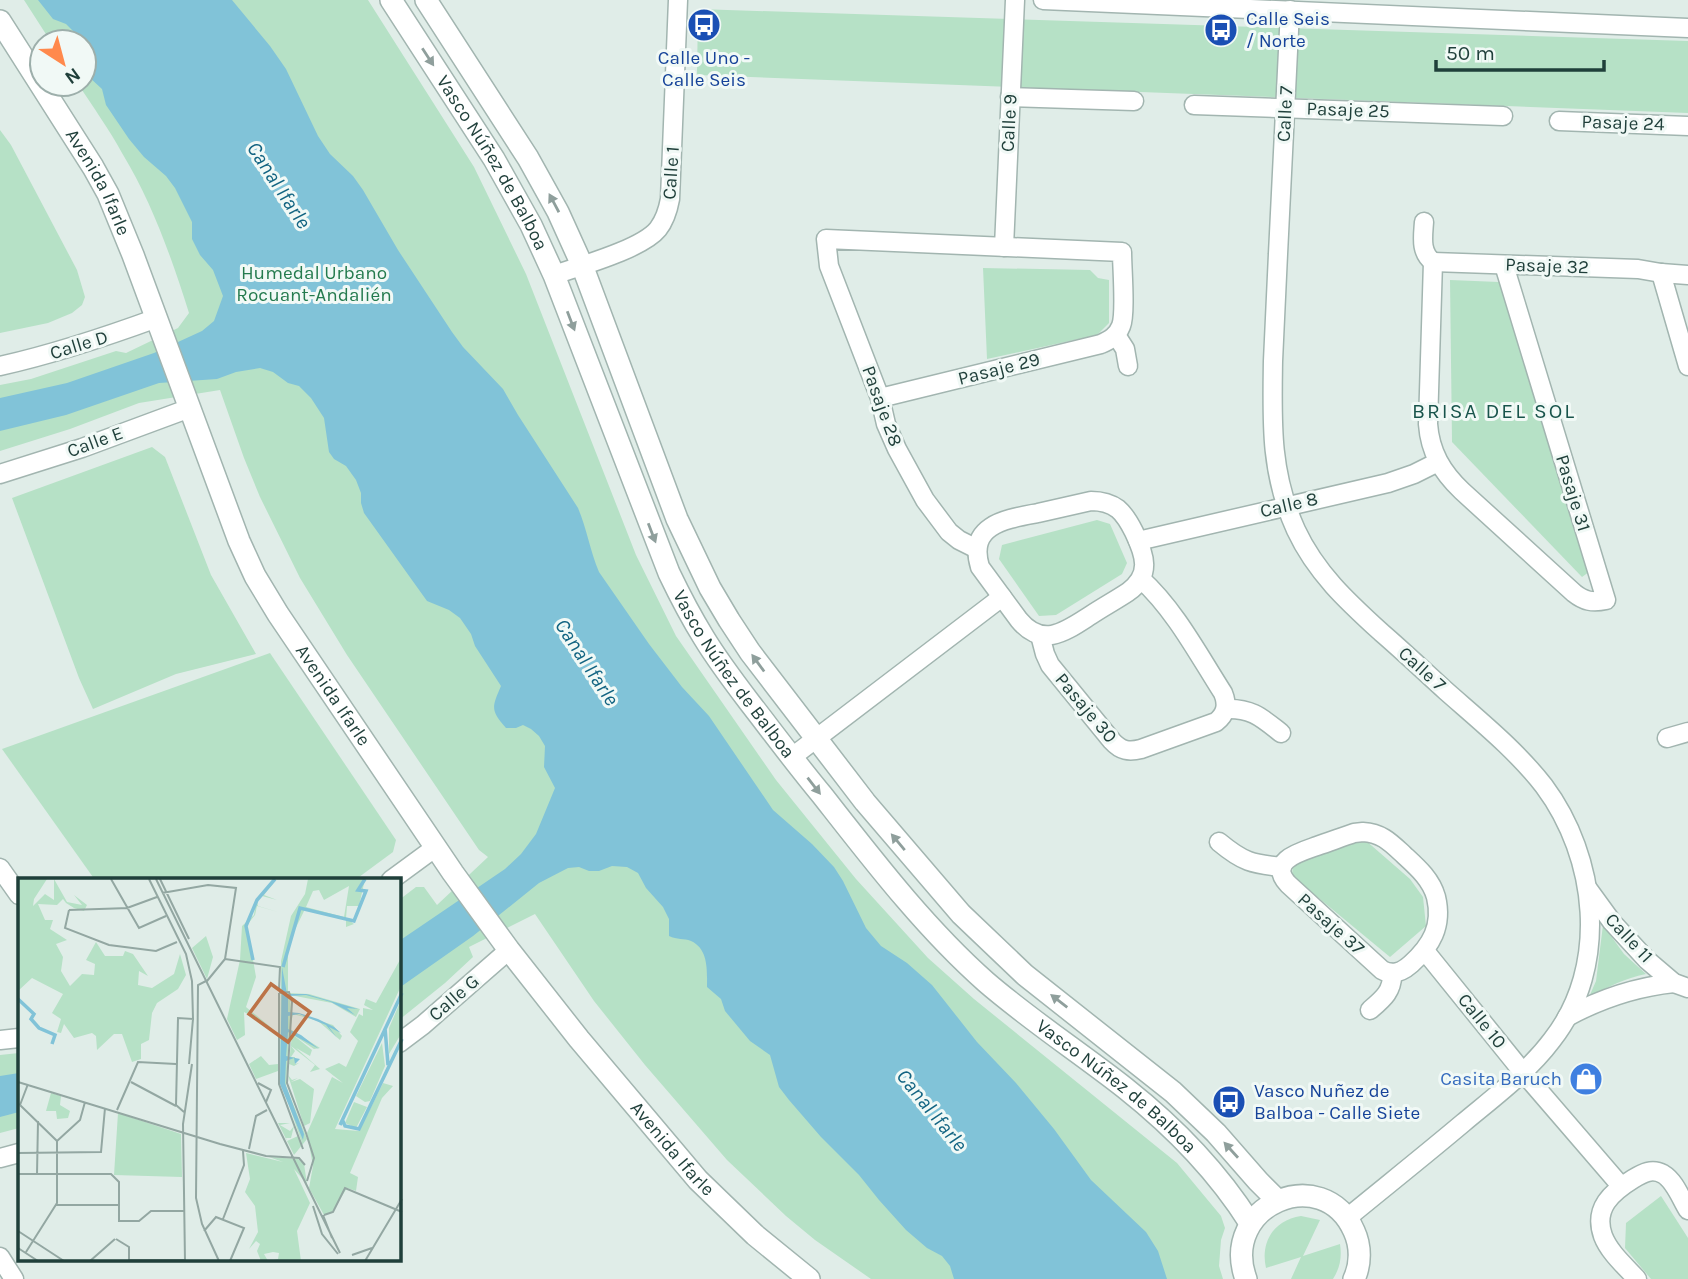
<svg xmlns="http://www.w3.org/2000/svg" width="1688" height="1279" font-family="Karla,sans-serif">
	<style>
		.green { fill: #b6e1c6 }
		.water { fill: #81c3d8 }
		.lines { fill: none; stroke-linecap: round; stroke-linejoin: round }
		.minor-casing { stroke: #a2b5b0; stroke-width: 21 }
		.tertiary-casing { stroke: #a2b5b0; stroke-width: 24 }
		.minor { stroke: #fff; stroke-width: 18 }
		.tertiary { stroke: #fff; stroke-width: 21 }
		.oneway { fill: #8f9f9c }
		.labels { text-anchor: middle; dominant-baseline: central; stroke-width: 6; stroke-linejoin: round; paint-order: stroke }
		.transit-label { font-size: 19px; fill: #164399; stroke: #f1f9f6; text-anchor: start }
		.street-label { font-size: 19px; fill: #1f3f3a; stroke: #f1f9f6 }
		.park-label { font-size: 19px; fill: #247b4e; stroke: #f1f9f6 }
		.shop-label { font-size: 19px; fill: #366cbe; stroke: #f1f9f6; text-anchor: end }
		.water-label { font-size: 21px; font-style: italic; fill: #126482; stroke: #f1f9f6 }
		.neighbourhood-label { font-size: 21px; letter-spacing: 2px; fill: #18544b; stroke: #f1f9f6 }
		.inset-river { fill: none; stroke: #81c3d8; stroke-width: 3.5 }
		.inset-road { fill: none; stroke: #93a7a2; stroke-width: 2 }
		.view { fill: #bc7347; fill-opacity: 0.15; stroke: #bc7347; stroke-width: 3.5 }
		.inset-edge { fill: none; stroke: #1f3f3a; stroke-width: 3.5 }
	</style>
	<rect width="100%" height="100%" fill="#e0ede8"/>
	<g class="green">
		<path d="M24,0H368L474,167L526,274L636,555L676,636L776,780L856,879L928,958L974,999L1177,1163L1221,1216L1225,1228L1221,1240L1219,1266L1223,1279H871L815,1240L786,1216L727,1160L645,1065L594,1001L535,914L469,947L473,957L445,983L399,1020V900L416,887H424L437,905L488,857L479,850L347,655L300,578L260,497L244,458L220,390L139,403L70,429L0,451V385L31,379L116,351L126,353L178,328L189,313C172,259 152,202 122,153C109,129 93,107 78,84H84V42H51Z"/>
		<path d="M698,9L1688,41V113L697,75Z"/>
		<path d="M0,130L11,145L77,270L85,297L82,305L72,313L48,323L0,333Z"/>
		<path d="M983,268L1090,270L1098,278L1109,280V323L1097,335L987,359Z"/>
		<path d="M1450,280L1499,282L1589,572L1582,577L1452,442Z"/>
		<path d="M152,447L165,457L211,575L256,654L176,674L93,709L79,678L12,498Z"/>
		<path d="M1097,520L1110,524L1127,563L1122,574L1056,615L1039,616L999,559L1002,545Z"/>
		<path d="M270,653L396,840L393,852L355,880H95L2,749Z"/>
		<path d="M1364,839L1410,879L1423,897L1426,926L1390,957L1292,876L1293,864Z"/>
		<path d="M1603,925L1624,954L1646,974C1625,978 1608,987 1589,997L1596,981Z"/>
		<path d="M19,1053V1128L0,1133V1055Z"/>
		<path d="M1661,1196L1688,1238V1279H1651L1625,1248L1626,1223Z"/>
		<path d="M1301,1216L1320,1220L1303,1256L1340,1244C1342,1257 1340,1268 1333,1279H1291L1301,1257L1266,1268C1260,1242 1274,1220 1301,1216Z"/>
	</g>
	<g class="water">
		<path d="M38,0H232L270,46L286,69L318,136L330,154L353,176L363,190L398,250L452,332L463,347L503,389L518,415L578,508C587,529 590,551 599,572L649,644L682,687L709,716L773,810L812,844L834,867L843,881L866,928L881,946L907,963L932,985L977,1042L1016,1083L1054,1129L1091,1180L1146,1232L1158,1251L1167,1279H954L950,1266L942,1256L927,1248L906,1230L879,1200L859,1175L821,1137L789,1100L779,1087L770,1055L750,1041L725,1011L721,999L707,987C707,972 709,949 691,941C684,938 677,940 669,936V919L663,907L646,888L638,873L627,867L612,866L599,871H589L579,867L568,868L539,883L473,936L399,988V941L505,869L521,854L536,834L555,788L544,767L545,746L539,736L531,729L523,725L516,728H506C490,710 492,707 501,686L475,646L471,634L460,618L449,610L427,601L364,513L361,503V493L356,480L346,466L334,459L329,452L324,418L311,398L299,386L288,383L273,372L260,368L236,372L217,379L159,383L66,415L0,431V398L67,383L154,353L202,331L214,321L223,296L213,270L200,255L192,239V222L175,188L166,176L144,157L129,139L106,105L102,89L89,77L85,63L84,42H80L74,32L66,24L53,19Z"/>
		<path d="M19,1073V1112L0,1117V1076Z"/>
	</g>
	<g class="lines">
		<defs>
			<g id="minor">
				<path d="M1043,0L1688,28"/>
				<path d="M1290,10C1286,92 1282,173 1278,254C1276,290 1275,325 1273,361C1272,422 1270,473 1296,530C1316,573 1348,602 1382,633C1404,652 1425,672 1446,691C1480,721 1516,750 1544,786C1597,857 1610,966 1552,1040C1528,1072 1494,1097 1463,1123C1425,1155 1386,1186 1347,1218"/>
				<path d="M1010,97L1134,101"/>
				<path d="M1194,105L1503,116"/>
				<path d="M1559,121L1688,126"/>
				<path d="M1424,222C1423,237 1420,252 1433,262L1428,424C1430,452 1442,472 1462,491L1574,593C1584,601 1592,603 1606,600L1504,265"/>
				<path d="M1004,247L1015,0"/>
				<path d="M1433,262L1638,269L1661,273L1688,275"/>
				<path d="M1661,273L1688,366"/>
				<path d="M554,275C580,266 642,249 658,229C665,220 668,210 670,199L678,0"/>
				<path d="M1116,335L1125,349L1128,366"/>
				<path d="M0,366C54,354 105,337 157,318"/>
				<path d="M880,398L1101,344C1110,340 1117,336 1121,326C1126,314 1122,268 1122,252L826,239L829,266L880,398L886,424L897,449L925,500L949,532L959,540L977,549"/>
				<path d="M0,474L82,448L190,408"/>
				<path d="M1091,501C1101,501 1110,503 1118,509C1125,515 1130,524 1134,532C1145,555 1152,575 1128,592C1116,600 1103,607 1091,615C1066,631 1043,649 1019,620L980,567C967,524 1007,519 1038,513C1056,509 1073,505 1091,501Z"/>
				<path d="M1138,541L1388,483L1414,474L1438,462"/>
				<path d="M1040,635L1045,654L1050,665L1112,741C1121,751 1129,752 1141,749L1216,722C1226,714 1228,705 1223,693C1198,654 1175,610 1141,579"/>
				<path d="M1226,709C1252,708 1262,718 1281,733"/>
				<path d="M1667,738L1688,732"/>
				<path d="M792,757L1002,597"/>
				<path d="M1363,832C1382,833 1391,843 1404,855C1417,867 1431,879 1436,897C1443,926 1431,946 1411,964C1402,972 1393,976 1382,970L1288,884C1267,861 1300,852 1317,846C1329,842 1342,837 1354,833Z"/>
				<path d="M1219,842C1243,862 1252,864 1282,867"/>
				<path d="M0,868L19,895"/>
				<path d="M391,880L436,847"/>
				<path d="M1588,889L1612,922L1647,960L1674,983L1688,988"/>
				<path d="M1425,951L1522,1071L1621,1186"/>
				<path d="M1370,1010C1383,999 1393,991 1392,973"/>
				<path d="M1567,1017C1602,998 1635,987 1674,983"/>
				<path d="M0,1040L19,1038"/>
				<path d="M399,1043L423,1025L509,950"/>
				<path d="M0,1158L19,1153"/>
				<path d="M0,1257L14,1279"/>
				<path d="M1637,1279C1625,1266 1609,1252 1603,1236C1593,1208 1612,1192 1633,1179C1643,1173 1652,1168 1663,1174C1675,1181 1681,1199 1688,1210"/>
			</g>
			<g id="tertiary">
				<path id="s1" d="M391,0L494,159L531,225L554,275L669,573C680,596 691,617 704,638C718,661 734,682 750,703C774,734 797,765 822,795C873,860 924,927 986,982C1030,1020 1079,1052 1125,1088C1173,1126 1217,1171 1250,1223"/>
				<path d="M426,0L528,158L558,212L582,265L677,519L710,588L729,620L750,652L865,802L961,914L1025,975L1173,1092L1216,1133L1258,1181L1277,1200"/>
				<path id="s2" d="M0,21L93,167L108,194L133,255L239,541L255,576L278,614L453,873L509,950L579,1039L698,1180L755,1235L809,1279"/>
				<path d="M1246,1279C1219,1205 1323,1161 1354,1231C1361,1246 1361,1264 1354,1279"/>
			</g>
		</defs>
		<use href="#minor" class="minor-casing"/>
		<use href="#tertiary" class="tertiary-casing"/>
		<use href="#minor" class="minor"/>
		<use href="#tertiary" class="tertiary"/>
	</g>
	<defs><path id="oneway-solid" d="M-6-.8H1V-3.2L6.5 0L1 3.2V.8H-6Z" transform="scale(1.75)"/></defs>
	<g class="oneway">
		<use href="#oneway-solid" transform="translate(428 57) rotate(57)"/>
		<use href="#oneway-solid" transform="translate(554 203) rotate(-118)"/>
		<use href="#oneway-solid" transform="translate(571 321) rotate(69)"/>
		<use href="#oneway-solid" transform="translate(652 533) rotate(69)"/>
		<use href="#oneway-solid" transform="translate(758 663) rotate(-126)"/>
		<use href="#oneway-solid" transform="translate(814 786) rotate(52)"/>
		<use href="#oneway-solid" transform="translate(898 842) rotate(-130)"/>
		<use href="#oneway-solid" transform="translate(1059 1001) rotate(-142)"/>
		<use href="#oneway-solid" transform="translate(1231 1150) rotate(-132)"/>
	</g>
	<defs>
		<symbol id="bus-disc" viewBox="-11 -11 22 22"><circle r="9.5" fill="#1a4fb4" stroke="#f1f9f6"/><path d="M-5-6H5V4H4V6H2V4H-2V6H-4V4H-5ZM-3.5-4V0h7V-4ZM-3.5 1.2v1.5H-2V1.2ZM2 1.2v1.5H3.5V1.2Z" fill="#fff"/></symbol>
		<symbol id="shop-disc" viewBox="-11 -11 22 22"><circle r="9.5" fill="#3f7fe0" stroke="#f1f9f6"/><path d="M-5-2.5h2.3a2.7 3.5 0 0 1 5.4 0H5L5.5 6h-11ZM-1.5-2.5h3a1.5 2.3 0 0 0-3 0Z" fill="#fff"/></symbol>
	</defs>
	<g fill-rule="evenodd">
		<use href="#bus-disc" x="685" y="6" width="38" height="38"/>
		<use href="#bus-disc" x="1202" y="11" width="38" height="38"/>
		<use href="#shop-disc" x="1567" y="1060" width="38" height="38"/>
		<use href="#bus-disc" x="1210" y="1083" width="38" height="38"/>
	</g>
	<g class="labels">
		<g class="transit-label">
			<text x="1246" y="19">Calle Seis<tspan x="1246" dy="22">/ Norte</tspan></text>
			<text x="704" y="58" text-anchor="middle">Calle Uno -<tspan x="704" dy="22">Calle Seis</tspan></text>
			<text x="1254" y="1091">Vasco Nuñez de<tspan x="1254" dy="22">Balboa - Calle Siete</tspan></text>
		</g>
		<g class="street-label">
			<text transform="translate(1348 110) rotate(2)">Pasaje 25</text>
			<text transform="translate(1285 114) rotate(-87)">Calle 7</text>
			<text transform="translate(1009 123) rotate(-87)">Calle 9</text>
			<text transform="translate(1623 123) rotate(2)">Pasaje 24</text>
			<text stroke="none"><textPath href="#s1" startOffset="192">Vasco Núñez de Balboa</textPath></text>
			<text transform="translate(671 173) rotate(-86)">Calle 1</text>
			<text stroke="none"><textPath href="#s2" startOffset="189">Avenida Ifarle</textPath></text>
			<text transform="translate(1547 266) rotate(2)">Pasaje 32</text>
			<text transform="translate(79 345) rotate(-17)">Calle D</text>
			<text transform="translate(999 369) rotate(-14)">Pasaje 29</text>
			<text transform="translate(882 406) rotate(70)">Pasaje 28</text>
			<text transform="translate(95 442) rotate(-20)">Calle E</text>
			<text transform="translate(1573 493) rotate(73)">Pasaje 31</text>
			<text transform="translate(1289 505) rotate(-13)">Calle 8</text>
			<text transform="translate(1422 669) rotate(42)">Calle 7</text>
			<text stroke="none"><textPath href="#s1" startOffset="760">Vasco Núñez de Balboa</textPath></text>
			<text stroke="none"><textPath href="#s2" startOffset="756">Avenida Ifarle</textPath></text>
			<text transform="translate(1086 708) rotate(50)">Pasaje 30</text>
			<text transform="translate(1331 924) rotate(42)">Pasaje 37</text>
			<text transform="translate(1629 938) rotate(47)">Calle 11</text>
			<text transform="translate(454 998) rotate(-41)">Calle G</text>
			<text transform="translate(1482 1021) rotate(51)">Calle 10</text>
			<text stroke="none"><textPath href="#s1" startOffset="1326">Vasco Núñez de Balboa</textPath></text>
			<text stroke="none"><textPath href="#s2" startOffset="1323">Avenida Ifarle</textPath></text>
		</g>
		<g class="park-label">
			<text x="314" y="273">Humedal Urbano<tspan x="314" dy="22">Rocuant-Andalién</tspan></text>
		</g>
		<g class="shop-label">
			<text x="1562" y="1079">Casita Baruch</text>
		</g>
		<g class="water-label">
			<text transform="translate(279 185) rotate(57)">Canal Ifarle</text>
			<text transform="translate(587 662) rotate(57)">Canal Ifarle</text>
			<text transform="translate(932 1110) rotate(51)">Canal Ifarle</text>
		</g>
		<g class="neighbourhood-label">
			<text x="1494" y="411">BRISA DEL SOL</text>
		</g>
	</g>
	<g transform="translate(18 878)">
		<rect width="383" height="383" fill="#e0ede8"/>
		<path d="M0,1H29L16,21L15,28L27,16L36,22V1L49,24L64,27L56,17L69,27L66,33L56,30L48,25L45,21L39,27L20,26L27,42H35L32,51L49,62L38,66L45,79L43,93L52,108L64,96L76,97L77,86L68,82L78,64L87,78H105L107,73L115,76L130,98L121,93L120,107L134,110L156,96L162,76L168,97L160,111L139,125L134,135L131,162L123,166V181L114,184L104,156H96L79,172L78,158L74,155L56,160L46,146L43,155L39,154L43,141L34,135L45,116L14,100L0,113ZM258,1L246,17L259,22L244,18L239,22L240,28L260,34L239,28L237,37L229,47L238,99L228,129L255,151L226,134L227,157L219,162L209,141L222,82L224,48L236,37L238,22ZM290,1H347L341,28H329L328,40L336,46L328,49V41L287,31L270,66V115L291,116L342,131L338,139L314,125L272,117L273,134L315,147L324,158L322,162L300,143L275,136L272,151L302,170L296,171L271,154L268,208L289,261L276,277L260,245H272L262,247L272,253L276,248L273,260H268L269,263L280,258L284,265L262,201L263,83L273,38L287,16ZM331,8L326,39L288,29L295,13L301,12L306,22ZM188,58L195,79L189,101L174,70ZM383,80V108L317,251L341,253L365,205L375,208L364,220L332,295L340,299L338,313L329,310L314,334L306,337L291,310L295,288L289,255L314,199L325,205L307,191L321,185L328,189L340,163L332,154L341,136L345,138V130L355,132L346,127L348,121L358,125ZM383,122V156L371,176V150ZM274,156L294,172L292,178L278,170L302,191L292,194L297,187L273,168L277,173L273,179H277V186L281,185L276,188L271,186ZM364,165L367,188L352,223L347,224L338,218ZM243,178L251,187L260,186V193L238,201L231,186ZM270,197L274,202L280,200L273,204L282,201L296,211L292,245L286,248ZM33,215L43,218L42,227L52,233L50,240L39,241L38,233H28ZM336,224L349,229L338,250L327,245ZM100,235L163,256L164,299L96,297ZM228,275L265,284L251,279L280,281L286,286L289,306L276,291L292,325L279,353L283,383H251L260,381L261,375L255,374L246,376L250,383H243L239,373L242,366L238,363L231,371L240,354L237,328L227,314L232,301Z" fill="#b6e1c6" fill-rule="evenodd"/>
		<path d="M264,89L269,116H288L340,131L329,130L337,137L313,124L288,117L270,118V134L281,135L300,141L316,149L323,155L311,149L319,160L308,147L281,136L270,138V151L283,157L301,171L270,154L268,178L282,181L277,186L276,180L268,183L267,205L286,256L285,262L262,206Z" fill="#81c3d8"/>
		<path class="inset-river" d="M235,82L228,48L239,22L257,1M265,89L282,30L336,43L348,13L340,12L347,1M0,121L16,136L13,141L21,150L37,157L34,166M367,150L370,187M324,241L327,248L341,251L384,161M322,247L384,115"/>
		<path class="inset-road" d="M93,1L121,50L148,38M131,1L168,76L174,103L175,141L160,140L158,227L166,234M138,1L322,375M142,1L171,61M144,15L190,7L218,10L207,81L189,103M109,30L139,19M51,32L47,50L91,67L138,73L159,64M51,32L111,30M207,81L262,89L261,111M188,103L180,107L178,320L184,346L201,383M261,115L271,114L274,124L269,205L288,255M261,115V206L285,271M171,186L175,141M0,204L202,266L248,278L281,280L287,287M113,204L158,228M240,205L253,212L248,224M2,227L39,263V325L8,374M2,227L10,206M99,232L120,184L158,186M288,255L296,280L289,303M39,263L62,242L67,224M231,271L238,238L249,232M0,275L83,274L87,230M0,296H93L101,304V343H121L133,333H166M19,296L20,243M38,327H101M295,328L304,356L320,376M305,337L314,360M306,337L315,334L327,310L384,334M205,341L226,287L225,273M0,353L46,383M186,353L198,339L226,350L212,383M98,361L111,369V382H167M0,370L20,383M334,377L354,370M72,383L97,361M167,383L165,246L174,186M347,383L384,321"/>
		<path class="view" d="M253,106L292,134L270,164L231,136Z"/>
		<rect width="383" height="383" class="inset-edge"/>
	</g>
	<g transform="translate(63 63) rotate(144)"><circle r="33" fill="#f1f9f6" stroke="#9dafab" stroke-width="2"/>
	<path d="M0-5L12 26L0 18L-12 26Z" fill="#ff894c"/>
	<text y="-10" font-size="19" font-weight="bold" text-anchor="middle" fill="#1f3f3a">N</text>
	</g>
	<path d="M1436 60v10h168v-10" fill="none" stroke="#1f3f3a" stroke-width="3.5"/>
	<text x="1446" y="60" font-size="21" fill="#1f3f3a" stroke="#f1f9f6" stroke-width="5" paint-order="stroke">50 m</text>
</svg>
